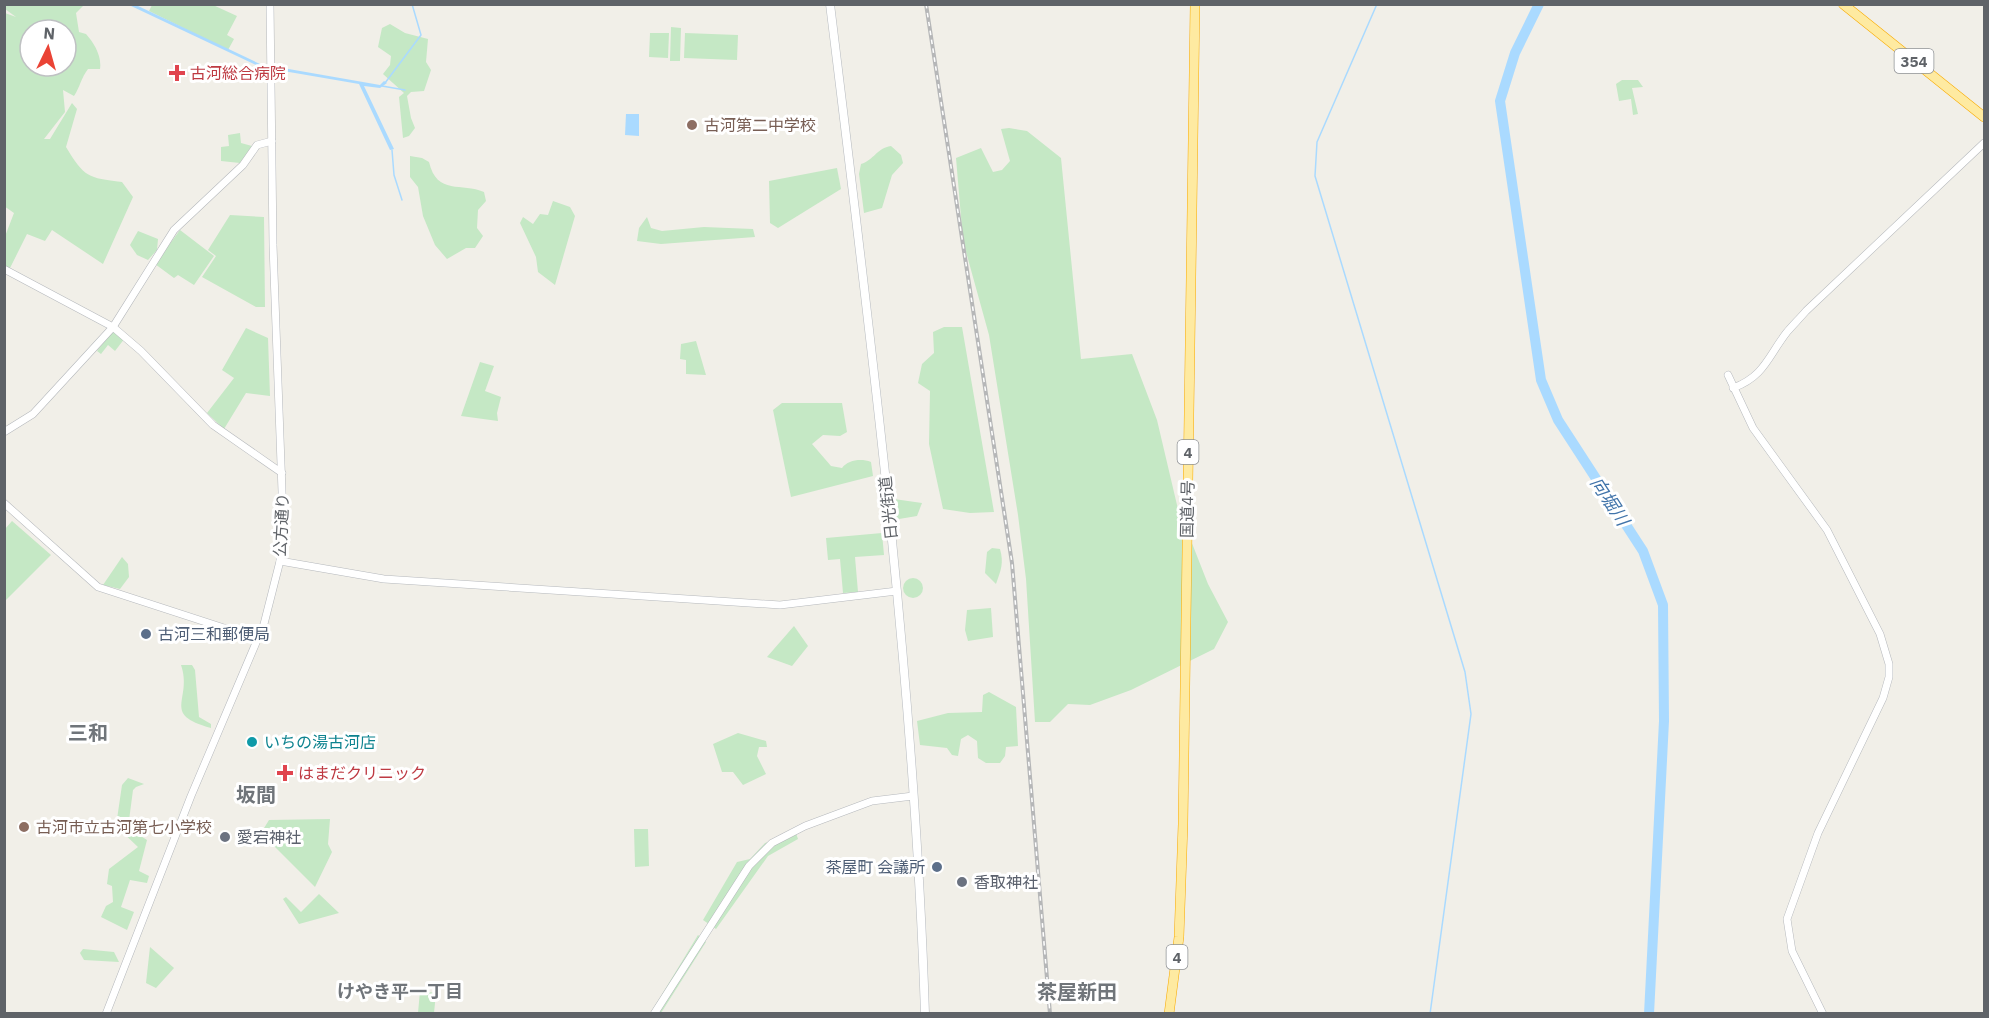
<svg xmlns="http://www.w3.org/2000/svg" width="1989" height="1018" font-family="'IBM Plex Sans','Noto Sans JP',sans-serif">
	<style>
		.green { fill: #c5e8c5; fill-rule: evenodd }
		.water { fill: #aadaff }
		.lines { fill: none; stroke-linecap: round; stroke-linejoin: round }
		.stream { stroke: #aadaff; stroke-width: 1.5 }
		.river { stroke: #aadaff; stroke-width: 10 }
		.tertiary-casing { stroke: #b5b8bc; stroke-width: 8 }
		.secondary-casing { stroke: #b6babf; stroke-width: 9 }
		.trunk-casing { stroke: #f9ab00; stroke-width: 10 }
		.tertiary { stroke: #fff; stroke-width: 7 }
		.secondary { stroke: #fff; stroke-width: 8 }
		.trunk { stroke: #feeaa1; stroke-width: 9 }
		.rail-casing { stroke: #b6b7b8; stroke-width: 4 }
		.rail { stroke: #fff; stroke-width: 1.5; stroke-dasharray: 4.5; stroke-linecap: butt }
		.health-dot { fill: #e0444e; stroke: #fff; stroke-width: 2 }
		.education-dot { fill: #8d6e63; stroke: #fff; stroke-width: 2 }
		.service-dot { fill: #5c6f8a; stroke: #fff; stroke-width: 2 }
		.culture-dot { fill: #0f9aa8; stroke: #fff; stroke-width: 2 }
		.worship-dot { fill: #6b7280; stroke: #fff; stroke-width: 2 }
		.labels { text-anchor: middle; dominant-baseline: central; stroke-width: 6; stroke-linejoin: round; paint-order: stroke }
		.shield { fill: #fff; stroke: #8f9295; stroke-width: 1.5 }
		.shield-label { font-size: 15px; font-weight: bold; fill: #5f6368 }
		.health-label { font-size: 16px; fill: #be3a42; stroke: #fff; text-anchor: start }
		.education-label { font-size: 16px; fill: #785e54; stroke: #fff; text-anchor: start }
		.street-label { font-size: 16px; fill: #5f6368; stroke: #fff }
		.service-label { font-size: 16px; fill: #4e5e75; stroke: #fff; text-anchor: start }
		.culture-label { font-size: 16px; fill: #0d838f; stroke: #fff; text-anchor: start }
		.worship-label { font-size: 16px; fill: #5b616d; stroke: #fff; text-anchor: start }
		.water-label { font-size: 18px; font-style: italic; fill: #4174aa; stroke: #fff }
		.neighbourhood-label { font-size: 18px; font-weight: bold; fill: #70757a; stroke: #fff }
		.quarter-label { font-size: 20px; font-weight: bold; fill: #70757a; stroke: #fff }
	</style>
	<rect width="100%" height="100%" fill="#f1efe8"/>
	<g class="green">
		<path d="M5,5H84L76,13L79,32L86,34C94,43 102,56 100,69H88C81,78 80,87 74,96L63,90L65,112L44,139H50L72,103L77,109L66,147C84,177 88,178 122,182L133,197L103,264L52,230L45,241L27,234L10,268L5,266L4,239L14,213L4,206L5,13L16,17L5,9ZM30,30H66V66H30Z"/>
		<path d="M152,5H213L237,16L227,35L234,39L228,50L149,11Z"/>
		<path d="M390,24L405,33L428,39L426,62L431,70L424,91L411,92L407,96L411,118L415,128L409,136L403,138L399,97L404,93L383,74L390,65L391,56L378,47L382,28Z"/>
		<path d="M671,27L681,28L680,61H670Z"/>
		<path d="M650,33H669L668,58L649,57Z"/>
		<path d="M685,33L738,35L737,60L684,58Z"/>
		<path d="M1622,80H1638L1643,87L1632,88L1638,114L1633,115L1631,99L1619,101L1616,84Z"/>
		<path d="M1009,128L1027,131L1061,158L1081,359L1132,354L1157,420L1177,505L1208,584L1228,622L1214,649L1131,690L1090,705L1068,704L1050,722H1035L1026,579L1018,515L989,335L963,241L956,158L981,148L993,172L1002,170L1010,161L1001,129Z"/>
		<path d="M240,133L241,143L252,146L240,163L221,161V147L229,146L228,135Z"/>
		<path d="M891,146L901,155L903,163L892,175L882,208L864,213L859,174L861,164C874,160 877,148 891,146Z"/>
		<path d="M410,156L422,158L429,162C437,196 462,182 484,192L486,201L478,210L477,228L483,236L475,248H466L447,259L435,245L423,216L418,187L410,177Z"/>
		<path d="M837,168L841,189L778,228L770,223L769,181Z"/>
		<path d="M553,201L570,207L575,216L555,285L538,272L536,257L520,223L523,217L533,224L540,214L548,215Z"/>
		<path d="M230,215L264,217L265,307H256L202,277L216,256L208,250Z"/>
		<path d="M647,217L651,228L662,231L704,227L753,229L755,237L661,244L637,241L639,228Z"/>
		<path d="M180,230L214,256L194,285L178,275L174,278L155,264Z"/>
		<path d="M138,231L158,239L157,250L148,260L137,255L130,245Z"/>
		<path d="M944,327H962L994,512L970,513L943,509L929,444L930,391L918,383L922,364L934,353L933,332Z"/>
		<path d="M246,328L268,338L270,396L246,393L224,429L207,413L234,378L222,370Z"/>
		<path d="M113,330L125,338L115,351L108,345L101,354L97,351Z"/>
		<path d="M696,341L706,375L686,374V360L680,359L681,344Z"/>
		<path d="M480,362L494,366L485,391L501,397L497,413L498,421L461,416Z"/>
		<path d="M782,403H842L847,432L840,436L823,435L812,444L831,466L842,468C848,460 861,458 871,462L873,476L791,497L773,410Z"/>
		<path d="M894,499L922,503L917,516L899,519L895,516Z"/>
		<path d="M12,521L51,555L5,601V529Z"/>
		<path d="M882,533L884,555L855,557L858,592L843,593L840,559L828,560L826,538Z"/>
		<path d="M992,548L1000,549C1004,563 1001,570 996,584L985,573L987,552Z"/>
		<path d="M122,557L128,564L129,577L120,589L103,585Z"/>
		<circle cx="913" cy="588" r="10"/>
		<path d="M991,608L993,637L968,641L965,630L967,610Z"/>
		<path d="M794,626L808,646L792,666L767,657Z"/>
		<path d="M181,665H192L195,670L199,717L211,724V728C160,714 193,700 181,665Z"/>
		<path d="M989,692L1016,707L1018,746L1006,747L1005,756L1000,763H986L978,758L977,741L968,735L961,739L958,756L952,755L947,748L920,745L917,721L948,713L982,712L983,695Z"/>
		<path d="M738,733L766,741L767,747H759L757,756L766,774L743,785L733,772H722L713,744Z"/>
		<path d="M128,778L144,784L136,787L133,790L128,828L147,840L139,871L149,876L147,883L130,880L121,907L134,912L127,930L101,917L106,906L113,902L112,886L107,884L109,869L138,847L116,826L122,785Z"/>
		<path d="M330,819L328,844L332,852L315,887L261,833L269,820Z"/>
		<path d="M634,829H648L649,866L635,867Z"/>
		<path d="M796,833L798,839L768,856L716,929L703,920L737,862L750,859L765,843Z"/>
		<path d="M319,894L339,913L299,924L283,899L286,897L301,912Z"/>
		<path d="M698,935L706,942L661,1013L650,1014Z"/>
		<path d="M150,947L174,968L156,988L146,983Z"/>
		<path d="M83,949L114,952L119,962L84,960L80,953Z"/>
		<path d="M420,991L436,993L434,1013H418Z"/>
	</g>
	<g class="water">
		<path d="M129,5H136L260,64L380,85L384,81L387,83L380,88L364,86L394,149L390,150L359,84L260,67Z"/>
		<path d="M626,114H639V136L625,135Z"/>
	</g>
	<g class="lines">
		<g class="stream">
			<path d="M1377,4L1317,142L1315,176L1465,672L1471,714L1430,1014"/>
			<path d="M385,83L421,35L412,4"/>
			<path d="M382,86L405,90"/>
			<path d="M392,150L394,175L402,200"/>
		</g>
		<path class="river" d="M1539,4L1515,53L1500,101L1541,380L1558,420L1643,551L1663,605L1664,721L1649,1014"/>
		<defs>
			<g id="tertiary">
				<path d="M4,269L113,327L141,351L213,425L282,473"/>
				<path d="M1728,375L1753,428L1827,530L1880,634L1889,664V677L1883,698L1818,833L1787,919L1792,951L1823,1014"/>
				<path d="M1733,388C1765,376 1768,356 1787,332C1793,325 1800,318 1806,311L1984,143"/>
				<path d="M4,432L33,414L113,327L174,230L243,165L257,145L272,141"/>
				<path d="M4,503L98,587L258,639"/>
				<path d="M280,561L384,579L780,605L897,591"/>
				<path d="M106,1014L191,796L264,624L280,561L283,519L273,245L270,4"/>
				<path d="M654,1014L749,866L772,843L805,826L872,801L913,796"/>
			</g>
			<path id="secondary" d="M830,4C871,340 914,676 925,1014"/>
			<g id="trunk">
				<path d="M1843,4L1984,117"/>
				<path d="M1169,1014L1179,937L1183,824L1195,4"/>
			</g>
		</defs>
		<use href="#tertiary" class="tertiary-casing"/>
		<use href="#secondary" class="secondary-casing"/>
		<use href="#trunk" class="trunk-casing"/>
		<use href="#tertiary" class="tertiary"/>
		<use href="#secondary" class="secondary"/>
		<use href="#trunk" class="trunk"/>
		<defs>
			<path id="rail" d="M926,4L1012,563L1050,1014"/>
		</defs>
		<use href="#rail" class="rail-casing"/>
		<use href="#rail" class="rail"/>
	</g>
	<g class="health-dot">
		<path d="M174 64h6v6h6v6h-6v6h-6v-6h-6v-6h6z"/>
		<path d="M282 764h6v6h6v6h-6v6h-6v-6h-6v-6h6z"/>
	</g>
	<g class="education-dot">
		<circle cx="692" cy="125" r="6"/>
		<circle cx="24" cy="827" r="6"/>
	</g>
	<g class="service-dot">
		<circle cx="146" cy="634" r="6"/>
		<circle cx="937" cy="867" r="6"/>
	</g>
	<circle class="culture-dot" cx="252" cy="742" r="6"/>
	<g class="worship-dot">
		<circle cx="225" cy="837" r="6"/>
		<circle cx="962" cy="882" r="6"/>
	</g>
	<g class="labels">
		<g class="shield">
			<rect x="1894.5" y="49" width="39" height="24" rx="4.5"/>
			<rect x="1177.5" y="440" width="21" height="24" rx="4.5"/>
			<rect x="1166.5" y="945" width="21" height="24" rx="4.5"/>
		</g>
		<g class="shield-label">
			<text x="1914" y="61">354</text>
			<text x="1188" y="452">4</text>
			<text x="1177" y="957">4</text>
		</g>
		<g class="health-label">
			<text x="190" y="73">古河総合病院</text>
			<text x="298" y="773">はまだクリニック</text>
		</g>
		<g class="education-label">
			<text x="704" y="125">古河第二中学校</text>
			<text x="36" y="827">古河市立古河第七小学校</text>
		</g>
		<g class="street-label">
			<text transform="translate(888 508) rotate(-96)">日光街道</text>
			<text transform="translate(1187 509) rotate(-89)">国道4号</text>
			<text transform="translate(281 525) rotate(-87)">公方通り</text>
		</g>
		<g class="service-label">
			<text x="158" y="634">古河三和郵便局</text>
			<text x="925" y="867" text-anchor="end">茶屋町 会議所</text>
		</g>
		<g class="culture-label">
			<text x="264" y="742">いちの湯古河店</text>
		</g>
		<g class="worship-label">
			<text x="237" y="837">愛宕神社</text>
			<text x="974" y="882">香取神社</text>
		</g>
		<g class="water-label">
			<text transform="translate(1610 501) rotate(57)">向堀川</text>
		</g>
		<g class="neighbourhood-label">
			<text x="400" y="991">けやき平一丁目</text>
		</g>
		<g class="quarter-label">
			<text x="88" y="732">三和</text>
			<text x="256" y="794">坂間</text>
			<text x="1077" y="991">茶屋新田</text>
		</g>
	</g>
	<rect width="1989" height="1018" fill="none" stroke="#5f6368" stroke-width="12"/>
	<g transform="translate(48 48) rotate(5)"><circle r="28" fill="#ffffff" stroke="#bfc1c3" stroke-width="1.5"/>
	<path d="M0-4.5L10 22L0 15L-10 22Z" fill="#ea4335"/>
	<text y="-9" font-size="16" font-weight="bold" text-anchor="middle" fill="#5f6368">N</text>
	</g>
</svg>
